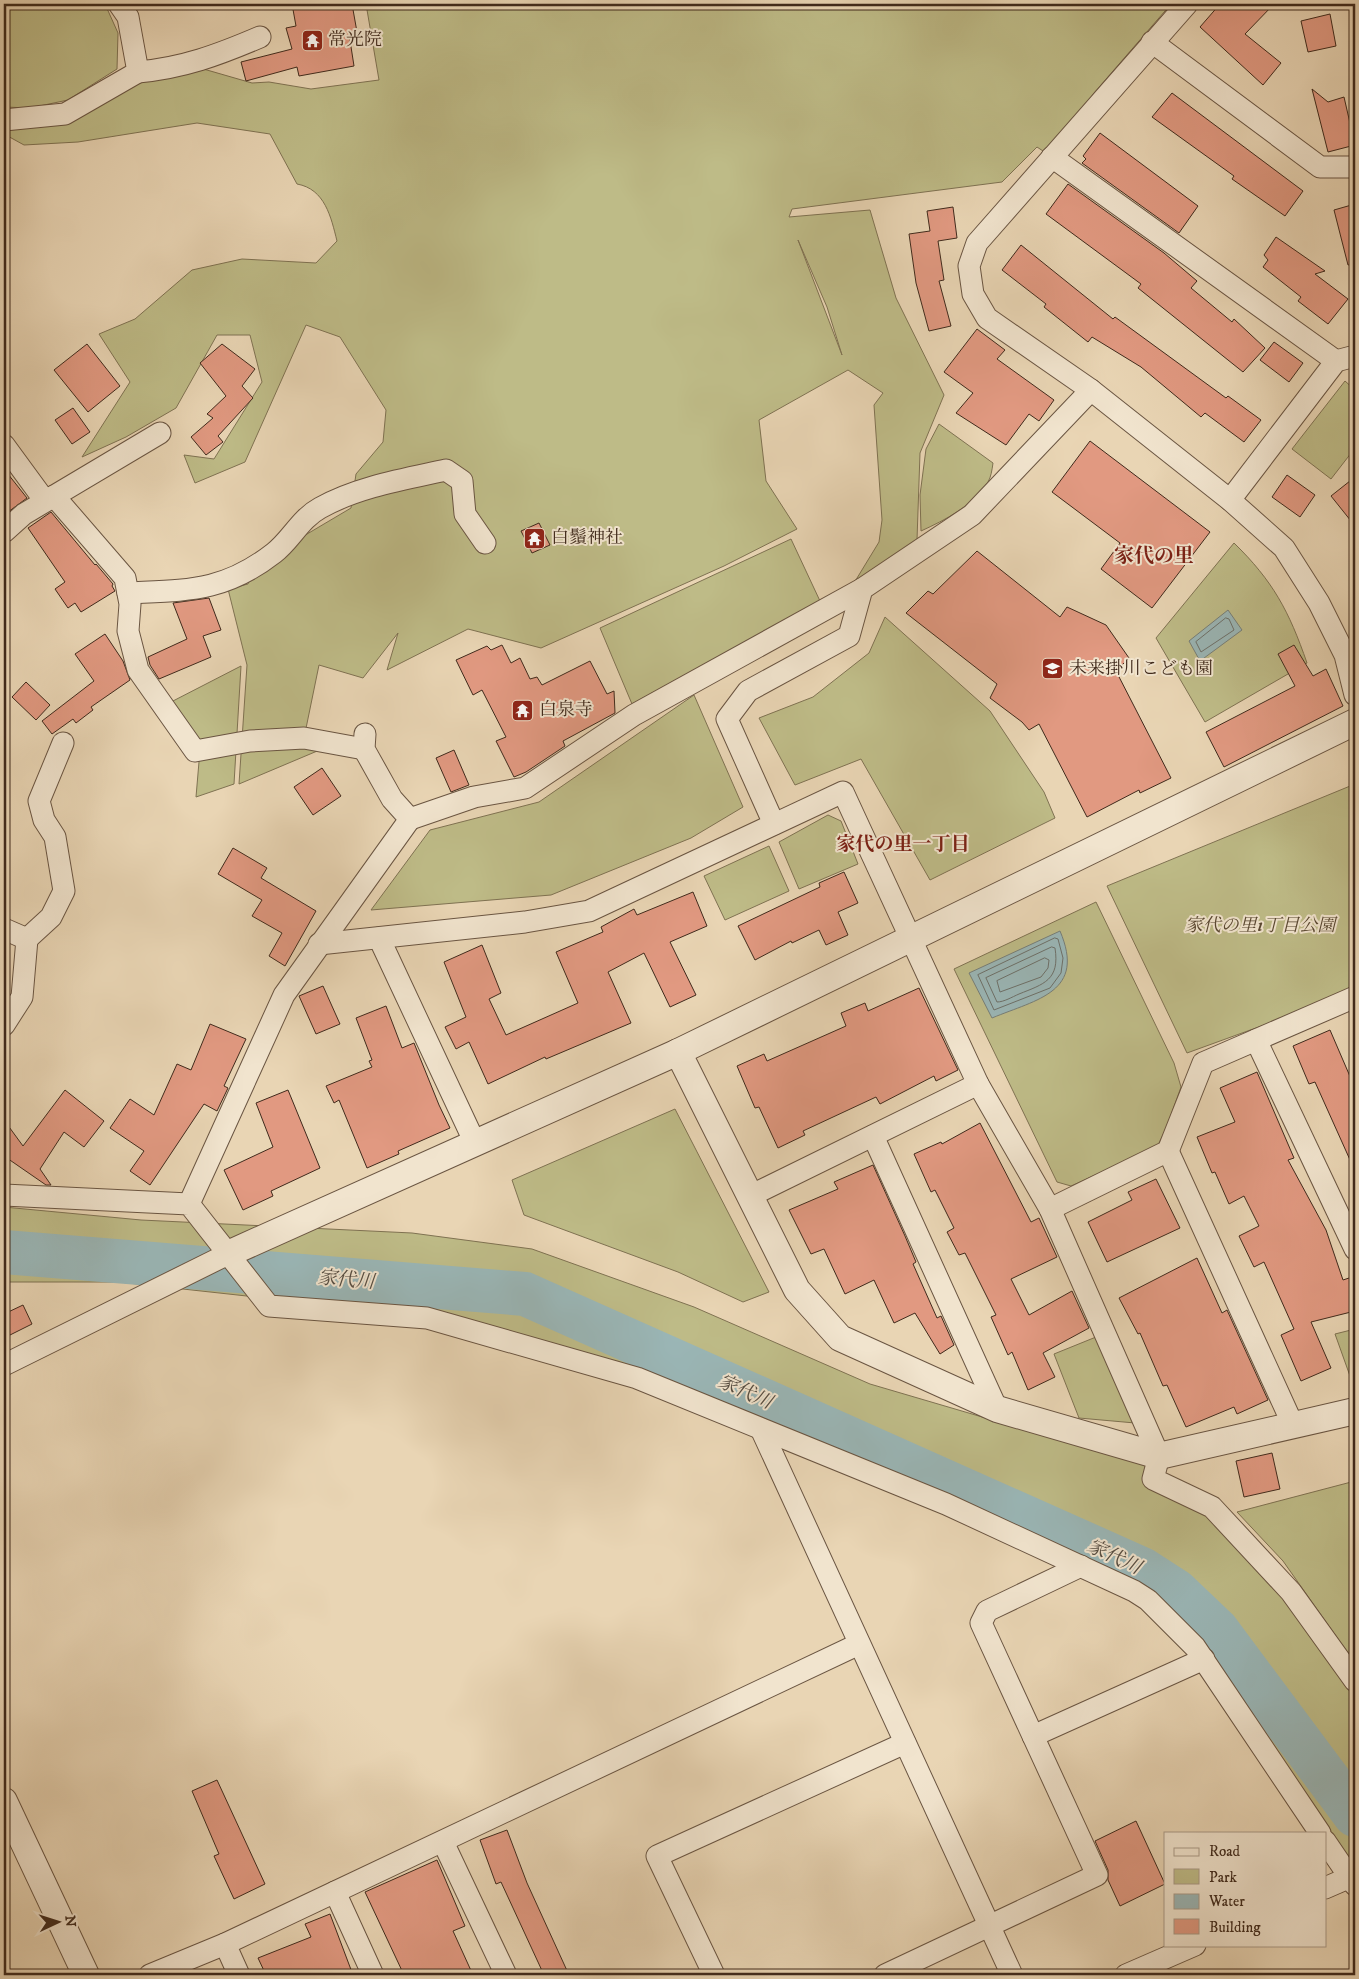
<svg xmlns="http://www.w3.org/2000/svg" width="1359" height="1979" font-family="'IM FELL DW Pica','Noto Serif JP',serif">
	<style>
		.green { fill: #bebb87; stroke: #7f7252; fill-rule: evenodd }
		.water { fill: #9ab6b6; stroke: #767e78 }
		.lines { fill: none; stroke-linecap: round; stroke-linejoin: round }
		.shore { stroke: #6d7069; stroke-width: 1 }
		.river { stroke: #9ab6b6; stroke-width: 44 }
		.building { fill: #e19981; stroke: #402a1c }
		.minor-casing { stroke: #6a5542; stroke-width: 23 }
		.tertiary-casing { stroke: #6a5542; stroke-width: 28 }
		.minor { stroke: #f1e4ce; stroke-width: 21 }
		.tertiary { stroke: #f1e4ce; stroke-width: 26 }
		.labels { text-anchor: middle; dominant-baseline: central; stroke-width: 4; stroke-linejoin: round; paint-order: stroke }
		.poi-label { font-size: 18px; fill: #402a1c; stroke: #f1e4ce; text-anchor: start }
		.park-label { font-size: 18px; font-style: italic; fill: #594731; stroke: #f1e4ce }
		.neighbourhood-label { font-size: 19px; font-weight: bold; fill: #7a1f14; stroke: #f1e4ce }
		.water-label { font-size: 19px; font-style: italic; fill: #564d42; stroke: #f1e4ce }
		.quarter-label { font-size: 20px; font-weight: bold; fill: #7a1f14; stroke: #f1e4ce }
	</style>
	<rect width="100%" height="100%" fill="#e9d5b4"/>
	<filter id="stains"><feTurbulence type="fractalNoise" baseFrequency=".004" numOctaves="4"/><feColorMatrix values="0 0 0 0 .2 0 0 0 0 .09 0 0 0 0 .02 0 0 0 .5 -.17"/></filter>
	<radialGradient id="worn" r=".72"><stop offset=".6" stop-color="#630" stop-opacity="0"/><stop offset="1" stop-color="#630" stop-opacity=".3"/></radialGradient>
	<g class="green">
		<path d="M4,4H105L118,33L117,69L68,100L30,108L4,107Z"/>
		<path d="M366,4H1171L1094,93L1052,157L1037,147L1002,182L792,209L789,217L870,210L896,298L944,395L920,453L917,540L854,583L879,542L882,520L874,405L883,393L848,370L759,420L766,481L797,529L724,566L541,648L468,629L387,670L398,633L363,678L319,665L304,738L322,749L239,784L247,665L228,589L248,584L253,566L351,508L356,474L383,442L386,410L340,337L306,325L245,462L195,483L184,455L214,459L262,382L250,335H217L176,408L126,437L82,457L130,382L99,334L135,319L192,270L242,259L316,263L337,241C331,217 325,189 297,184L270,134L197,123L78,142L24,145L4,134V131L55,124L126,79L200,68L252,83L269,82L311,89L379,80ZM798,240L827,307L842,355Z"/>
		<path d="M1345,381L1355,390V448L1331,479L1292,449Z"/>
		<path d="M939,424L993,463C992,470 991,477 988,482C973,506 945,520 921,531L920,495L926,449Z"/>
		<path d="M791,539L820,601L632,704L600,628Z"/>
		<path d="M1234,543C1273,581 1289,611 1307,663L1205,722L1156,638Z"/>
		<path d="M885,617L990,711L1044,792L1055,818L930,880L861,759L795,785L759,718L813,697L869,653Z"/>
		<path d="M241,666L234,784L196,797L200,750L171,702Z"/>
		<path d="M694,695L743,807L691,838L551,895L371,910L430,830L539,802Z"/>
		<path d="M1355,784V992L1187,1053L1107,886Z"/>
		<path d="M828,815L841,821L858,864L799,889L779,842Z"/>
		<path d="M769,846L789,891L725,920L704,876Z"/>
		<path d="M1096,902L1174,1063L1181,1087L1166,1129L1157,1147L1071,1186L1057,1182L954,969Z"/>
		<path d="M675,1109L769,1292L743,1302L678,1272L524,1215L512,1180Z"/>
		<path d="M4,1207L141,1220L412,1233L532,1249L694,1307L870,1384L1142,1464L1225,1522L1355,1681V1866L1195,1647L1134,1591L939,1499L456,1319L119,1282H4Z"/>
		<path d="M1355,1329V1390L1335,1334Z"/>
		<path d="M1096,1337L1135,1423L1079,1418L1054,1354Z"/>
		<path d="M1355,1481V1663L1283,1561L1237,1512Z"/>
	</g>
	<g class="water">
		<path d="M1228,610L1242,630L1200,661L1189,641Z"/>
		<path d="M1060,931C1086,992 1038,999 992,1018L969,973Z"/>
	</g>
	<g class="lines">
		<g class="shore">
			<path d="M1226,618L1229,619L1234,630L1201,652L1196,642Z"/>
			<path d="M1055,938L1058,939L1063,958L1061,973L1050,988L994,1010L978,975Z"/>
			<path d="M1052,947L1055,948C1060,980 1044,984 1019,994C1012,997 1004,1002 997,1002L986,978Z"/>
			<path d="M1045,958L1049,960L1048,968L1041,977L1000,992L997,981Z"/>
		</g>
		<path class="river" d="M4,1252L525,1294L1142,1569L1176,1591L1217,1630L1355,1815"/>
	</g>
	<g class="building">
		<path d="M292,4H352L357,32L349,34L354,66L299,76L297,67L246,81L241,62L292,49L286,28L296,26Z"/>
		<path d="M1220,4H1274L1245,34L1281,63L1263,85L1200,27Z"/>
		<path d="M1330,14L1336,46L1308,52L1301,21Z"/>
		<path d="M1312,89L1328,102L1344,97L1355,145L1328,152Z"/>
		<path d="M1172,93L1303,191L1285,216L1232,179L1234,176L1152,117Z"/>
		<path d="M1100,133L1198,206L1179,233L1082,163L1086,159L1083,156Z"/>
		<path d="M1068,184L1164,253L1197,281L1191,288L1232,322L1234,319L1265,348L1243,372L1138,288L1141,284L1046,214Z"/>
		<path d="M1355,204V264L1348,265L1334,210Z"/>
		<path d="M953,207L957,238L938,241L944,280L939,281L951,326L929,331L916,283L909,234L930,231L927,211Z"/>
		<path d="M1276,237L1325,271L1315,274L1348,299L1328,324L1298,301L1301,297L1263,267L1268,260L1264,255Z"/>
		<path d="M1021,245L1113,319L1115,317L1226,398L1228,396L1261,420L1244,442L1205,413L1201,417L1141,367L1092,337L1088,342L1044,307L1046,304L1002,270Z"/>
		<path d="M977,329L1005,350L997,359L1054,400L1039,421L1029,414L1006,445L956,413L973,393L944,372Z"/>
		<path d="M1274,342L1303,363L1289,382L1260,360Z"/>
		<path d="M87,344L120,386L88,412L54,370Z"/>
		<path d="M222,344L255,369L242,386L253,398L218,436L223,442L206,455L191,437L213,418L207,414L226,396L200,363Z"/>
		<path d="M73,408L90,432L72,444L55,420Z"/>
		<path d="M1090,441L1210,532L1152,608L1101,569L1120,543L1052,492Z"/>
		<path d="M4,469L27,498L4,515Z"/>
		<path d="M1287,475L1315,495L1300,517L1272,497Z"/>
		<path d="M1355,477V526L1331,496Z"/>
		<path d="M51,512L95,565L96,564L113,584L112,586L115,591L81,612L75,603L68,608L55,589L65,582L28,528Z"/>
		<path d="M539,523L550,545L532,553L521,531Z"/>
		<path d="M977,551L1060,617L1067,607L1106,625L1129,658L1116,671L1171,778L1140,793L1139,790L1087,817L1039,724L1029,730L1022,722L990,698L997,684L906,613L928,591L933,594Z"/>
		<path d="M209,598L221,630L203,636L211,657L159,679L150,665L148,657L187,639L173,603Z"/>
		<path d="M105,634L123,661L130,680L91,707L93,710L76,723L73,719L52,734L42,721L94,681L75,654Z"/>
		<path d="M502,645L511,663L520,658L530,679L537,677L542,685L590,661L607,694L614,691L615,713L563,741L565,746L526,772L514,777L496,741L506,737L482,690L473,695L456,660L487,646L491,650Z"/>
		<path d="M1294,645L1313,676L1326,669L1343,706L1224,767L1206,732L1295,686L1278,654Z"/>
		<path d="M26,682L50,705L36,720L12,697Z"/>
		<path d="M454,750L469,785L451,792L436,758Z"/>
		<path d="M322,768L341,796L313,815L294,787Z"/>
		<path d="M233,848L267,868L261,878L316,911L285,966L269,956L282,933L252,916L262,900L218,874Z"/>
		<path d="M844,872L858,903L838,912L848,935L826,945L819,930L792,943L791,941L755,960L738,926L820,887L819,883Z"/>
		<path d="M693,892L707,926L670,942L696,995L670,1007L644,953L608,972L631,1023L546,1059L545,1057L488,1084L469,1042L456,1049L445,1027L466,1017L444,962L482,945L501,993L489,999L506,1035L578,1003L556,952L603,932L601,927L634,909L637,915Z"/>
		<path d="M323,986L340,1024L316,1034L299,996Z"/>
		<path d="M919,988L958,1070L936,1081L934,1076L880,1104L876,1097L803,1131L805,1135L778,1148L759,1107L755,1108L737,1066L764,1054L767,1061L846,1026L841,1013L865,1003L868,1011Z"/>
		<path d="M386,1006L402,1048L414,1043L439,1105L450,1128L398,1151L399,1154L367,1168L339,1100L334,1103L326,1086L372,1067L369,1061L372,1060L356,1018Z"/>
		<path d="M210,1024L246,1039L224,1086L228,1088L217,1111L204,1104L150,1185L130,1171L144,1151L110,1128L130,1099L154,1115L177,1064L191,1070Z"/>
		<path d="M1330,1030L1355,1088V1171L1315,1082L1309,1084L1293,1046Z"/>
		<path d="M1257,1072L1294,1158L1288,1160L1326,1230L1343,1280L1355,1276V1311L1311,1322L1331,1368L1301,1381L1281,1335L1294,1329L1264,1262L1254,1267L1239,1236L1259,1226L1244,1196L1229,1204L1215,1172L1212,1173L1197,1137L1235,1122L1220,1088Z"/>
		<path d="M65,1090L104,1121L84,1147L64,1132L40,1169L51,1185H46L4,1156V1120L23,1146Z"/>
		<path d="M288,1090L320,1168L271,1191L273,1196L243,1210L224,1170L273,1147L256,1103Z"/>
		<path d="M980,1123L1031,1222L1039,1218L1057,1257L1011,1279L1029,1315L1072,1291L1089,1328L1043,1353L1055,1377L1028,1390L1012,1352L1008,1355L991,1317L996,1315L965,1253L959,1255L947,1232L954,1228L935,1190L931,1192L914,1154L941,1142L942,1144Z"/>
		<path d="M873,1165L905,1236L916,1262L913,1264L937,1318L941,1316L954,1345L940,1354L915,1313L894,1323L874,1280L845,1294L824,1249L811,1254L789,1210L838,1189L834,1182Z"/>
		<path d="M1156,1179L1180,1228L1107,1262L1088,1222L1132,1200L1128,1192Z"/>
		<path d="M1197,1258L1222,1313L1227,1310L1268,1400L1237,1414L1234,1407L1186,1427L1167,1385L1163,1386L1140,1333L1138,1334L1119,1298Z"/>
		<path d="M23,1305L32,1324L4,1338V1314Z"/>
		<path d="M1272,1453L1280,1489L1244,1497L1236,1461Z"/>
		<path d="M217,1780L265,1884L234,1899L214,1856L219,1854L192,1791Z"/>
		<path d="M1136,1821L1165,1884L1120,1906L1108,1880V1870L1095,1841Z"/>
		<path d="M507,1830L527,1883L569,1975H544L501,1882L496,1884L480,1840Z"/>
		<path d="M437,1860L465,1926L453,1931L473,1975H404L365,1892Z"/>
		<path d="M330,1914L353,1975H266L258,1958L311,1937L305,1924Z"/>
	</g>
	<g class="lines">
		<defs>
			<g id="minor">
				<path d="M1187,4L977,243L969,266L973,294L987,318L1091,390L1230,500L1284,548L1319,603L1345,655L1355,695"/>
				<path d="M1152,42L1320,167H1355"/>
				<path d="M138,72C183,68 218,55 260,37"/>
				<path d="M4,120L65,114L138,72L128,17L119,4"/>
				<path d="M1052,157L1336,361"/>
				<path d="M4,445L45,501"/>
				<path d="M54,496L125,578L130,604L128,631L138,670L195,751L250,741L304,738L364,749"/>
				<path d="M1230,500L1336,361L1355,356"/>
				<path d="M4,532L24,514L160,433"/>
				<path d="M128,593C188,590 224,592 274,553C291,540 300,519 320,508C357,487 405,479 446,470L462,481L465,514L485,543"/>
				<path d="M410,819L474,797L525,788L634,715L862,589"/>
				<path d="M774,824L727,719L748,691L849,636L862,589L972,515L1091,390"/>
				<path d="M4,929L27,939L51,917L64,891L55,837L44,820L39,801L63,743"/>
				<path d="M379,938L475,1143"/>
				<path d="M319,944L525,922L589,911L843,792L978,1084L1050,1209L1159,1456L1153,1479L1212,1507L1291,1592L1355,1681"/>
				<path d="M4,1025L22,997L27,939"/>
				<path d="M1256,1040L1355,1249"/>
				<path d="M873,1136L997,1409"/>
				<path d="M1168,1151L1293,1425"/>
				<path d="M4,1195L189,1204L269,1306L427,1318L637,1378L946,1504L1134,1591L1148,1600L1195,1647L1320,1833"/>
				<path d="M750,1196L978,1084"/>
				<path d="M189,1204L284,995L410,819L392,799L364,749L365,734"/>
				<path d="M1050,1209L1168,1151L1203,1063L1355,997"/>
				<path d="M4,1365L230,1253"/>
				<path d="M761,1429L1012,1975"/>
				<path d="M1033,1736L1204,1659"/>
				<path d="M1325,1841L1355,1885"/>
				<path d="M443,1842L506,1975"/>
				<path d="M1325,1888L1355,1875"/>
				<path d="M335,1892L373,1975"/>
				<path d="M225,1944L239,1975"/>
				<path d="M150,1975L225,1944L859,1644"/>
				<path d="M714,1975L657,1856L905,1743"/>
				<path d="M885,1975L1097,1875L981,1623L987,1611L1081,1566"/>
				<path d="M1126,1975L1195,1945"/>
			</g>
			<g id="tertiary">
				<path d="M678,1052L797,1290L840,1338L997,1409L1159,1456L1355,1411"/>
				<path d="M230,1253L678,1052L1355,722"/>
				<path d="M4,1801L86,1975"/>
			</g>
		</defs>
		<use href="#minor" class="minor-casing"/>
		<use href="#tertiary" class="tertiary-casing"/>
		<use href="#minor" class="minor"/>
		<use href="#tertiary" class="tertiary"/>
	</g>
	<defs>
		<symbol id="temple-square" viewBox="-11 -11 22 22"><rect x="-9" y="-9" width="18" height="18" rx="4" fill="#8f2418" stroke="#f1e4ce"/><path d="M0-6L5-2H3V0L6.5 2.5H4V6H1.5V3h-3V6H-4V2.5H-6.5L-3 0V-2H-5Z" fill="#fff"/></symbol>
		<symbol id="school-square" viewBox="-11 -11 22 22"><rect x="-9" y="-9" width="18" height="18" rx="4" fill="#8f2418" stroke="#f1e4ce"/><path d="M0-5L7-2L0 1L-7-2ZM-4 1L0 2.5L4 1V4Q0 6-4 4Z" fill="#fff"/></symbol>
	</defs>
	<g fill-rule="evenodd">
		<use href="#temple-square" x="300" y="28" width="25" height="25"/>
		<use href="#temple-square" x="522" y="526" width="25" height="25"/>
		<use href="#school-square" x="1040" y="656" width="25" height="25"/>
		<use href="#temple-square" x="510" y="698" width="25" height="25"/>
	</g>
	<g class="labels">
		<g class="poi-label">
			<text x="328" y="40">常光院</text>
			<text x="551" y="538">白鬚神社</text>
			<text x="1069" y="669">未来掛川こども園</text>
			<text x="539" y="710">白泉寺</text>
		</g>
		<g class="park-label">
			<text x="1260" y="926">家代の里1丁目公園</text>
		</g>
		<g class="neighbourhood-label">
			<text x="903" y="844">家代の里一丁目</text>
		</g>
		<g class="water-label">
			<text transform="translate(346 1280) rotate(5)">家代川</text>
			<text transform="translate(745 1392) rotate(24)">家代川</text>
			<text transform="translate(1114 1557) rotate(25)">家代川</text>
		</g>
		<g class="quarter-label">
			<text x="1154" y="556">家代の里</text>
		</g>
	</g>
	<rect width="1359" height="1979" fill="none" stroke="#e9d5b4" stroke-width="20"/>
	<rect x="5" y="5" width="1349" height="1969" fill="none" stroke="#402a1c" stroke-width="2.5"/>
	<rect x="10" y="10" width="1339" height="1959" fill="none" stroke="#402a1c"/>
	<rect x="1164" y="1832" width="162" height="115" fill="#f1e4ce" stroke="#aa9a87"/>
	<rect x="1174" y="1848" width="25" height="8" fill="#f1e4ce" stroke="#aa9a87"/>
	<text x="1209" y="1856" font-size="15" fill="#402a1c">Road</text>
	<rect x="1174" y="1869" width="25" height="15" fill="#bebb87" stroke="#aa9a87"/>
	<text x="1209" y="1882" font-size="15" fill="#402a1c">Park</text>
	<rect x="1174" y="1894" width="25" height="15" fill="#9ab6b6" stroke="#aa9a87"/>
	<text x="1209" y="1906" font-size="15" fill="#402a1c">Water</text>
	<rect x="1174" y="1919" width="25" height="15" fill="#e19981" stroke="#aa9a87"/>
	<text x="1209" y="1932" font-size="15" fill="#402a1c">Building</text>
	<g transform="translate(58 1922) rotate(86)" stroke="#f1e4ce" stroke-width="4" paint-order="stroke">
	<path d="M0-4L9 19L0 12L-9 19Z" fill="#402a1c"/>
	<text y="-8" font-size="14" font-weight="bold" text-anchor="middle" fill="#402a1c">N</text>
	</g>
	<rect width="100%" height="100%" filter="url(#stains)"/>
	<rect width="100%" height="100%" fill="url(#worn)"/>
</svg>
